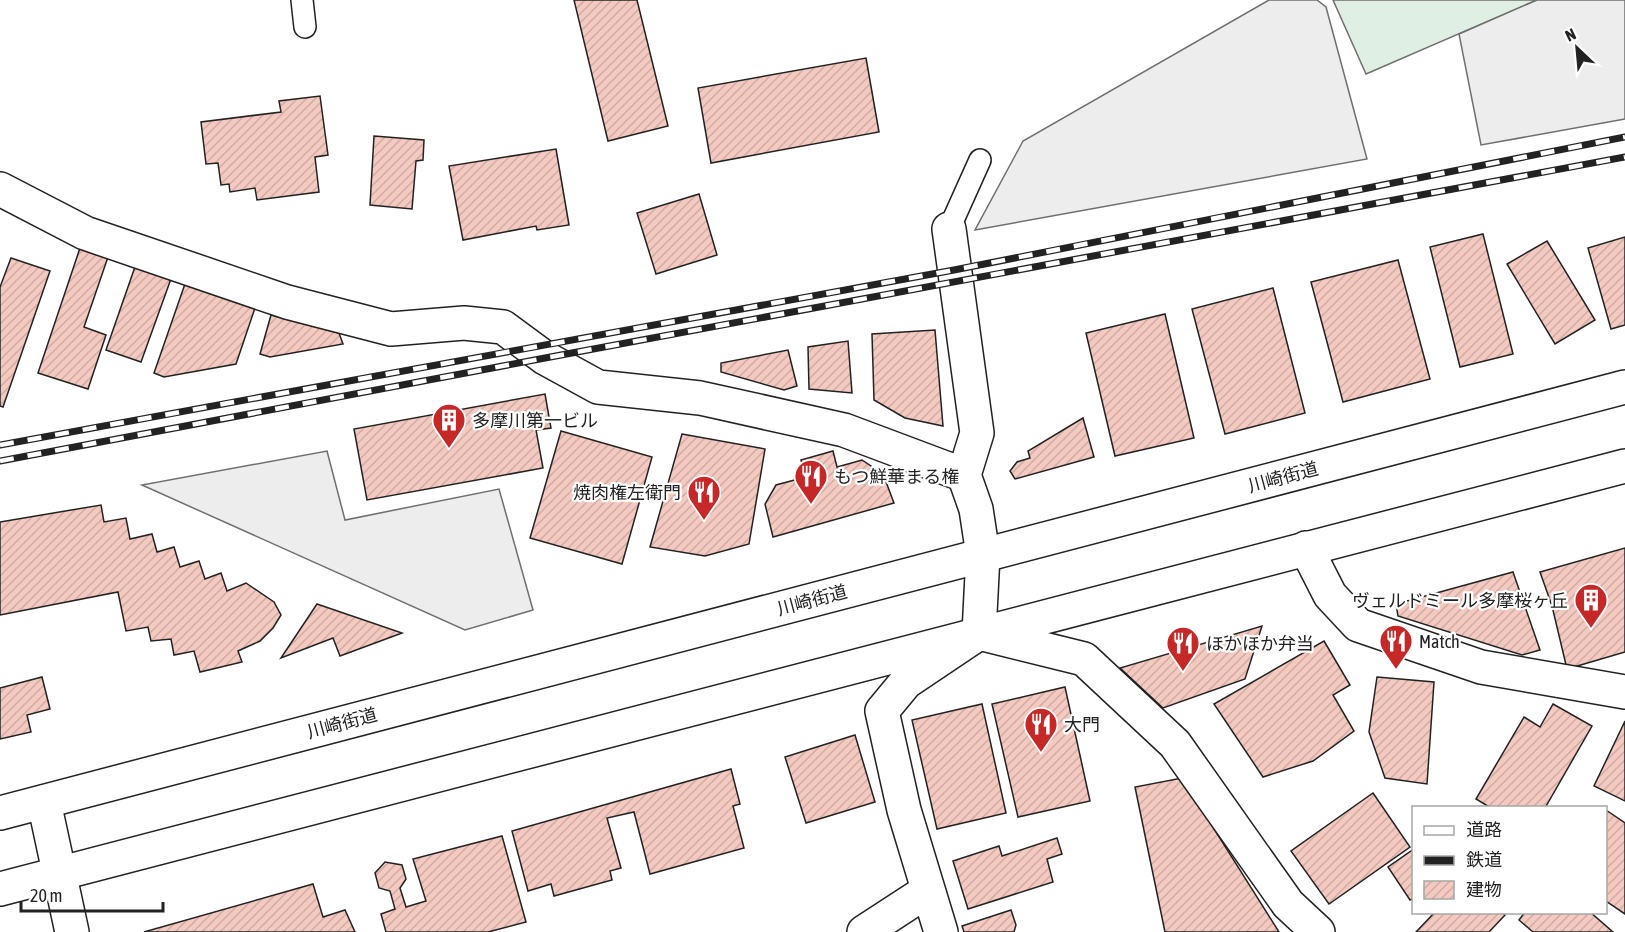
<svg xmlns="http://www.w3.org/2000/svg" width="1625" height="932" font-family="'Asap Condensed','Noto Sans JP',sans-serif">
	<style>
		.grass { fill: #e0efe3; stroke: #6f6f6f; stroke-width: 1.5 }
		.parking { fill: #ededed; stroke: #6f6f6f; stroke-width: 1.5 }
		.building { fill: url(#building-hatch); stroke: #222; stroke-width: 1.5 }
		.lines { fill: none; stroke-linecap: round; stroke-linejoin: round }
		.service-casing { stroke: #222; stroke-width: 24 }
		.minor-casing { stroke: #222; stroke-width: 36 }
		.primary-casing { stroke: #222; stroke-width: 36 }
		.service { stroke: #fff; stroke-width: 21 }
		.minor { stroke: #fff; stroke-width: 33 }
		.primary { stroke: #fff; stroke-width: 33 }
		.rail-casing { stroke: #222; stroke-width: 7 }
		.rail { stroke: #fff; stroke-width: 4.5; stroke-dasharray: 14; stroke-linecap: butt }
		.labels { text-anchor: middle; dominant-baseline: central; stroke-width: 4.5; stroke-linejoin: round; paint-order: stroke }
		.poi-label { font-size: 18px; fill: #222; stroke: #fff; text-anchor: start }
		.street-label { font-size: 18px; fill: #222; stroke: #fff }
	</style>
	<defs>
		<pattern id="building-hatch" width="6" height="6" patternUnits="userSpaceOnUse" patternTransform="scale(1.5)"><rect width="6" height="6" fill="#f3c9c0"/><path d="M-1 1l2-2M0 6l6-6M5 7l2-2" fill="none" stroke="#d0aca5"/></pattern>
	</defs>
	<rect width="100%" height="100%" fill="#fff"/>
	<path class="grass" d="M1333,0H1537L1366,74Z"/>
	<g class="parking">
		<path d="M1269,0H1317L1326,7L1367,159L975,230L1023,141Z"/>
		<path d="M1537,0H1625V119L1481,145L1459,34Z"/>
		<path d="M327,451L345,520L499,489L533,610L465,630L142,485Z"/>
	</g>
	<g class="building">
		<path d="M574,0H637L668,126L608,141Z"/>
		<path d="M866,58L879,132L711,163L698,88Z"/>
		<path d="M320,96L328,155L315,157L319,192L257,200L255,188L230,192L229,184L221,185L218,163L206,164L201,122L281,112L279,101Z"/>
		<path d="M374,136L424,140L423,160L416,161L412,209L370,205Z"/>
		<path d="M556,149L569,225L537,230L536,226L463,240L449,166Z"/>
		<path d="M699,194L717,255L656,274L637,213Z"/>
		<path d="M1483,234L1513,354L1460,367L1430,247Z"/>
		<path d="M1625,237V325L1611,329L1588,248Z"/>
		<path d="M1547,241L1595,320L1555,344L1507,264Z"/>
		<path d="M80,248L108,257L84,327L106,335L88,389L38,373Z"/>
		<path d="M11,258L50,271L3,407L0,406V287Z"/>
		<path d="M1398,260L1430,379L1343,402L1311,282Z"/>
		<path d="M136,264L172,276L141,362L106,350Z"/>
		<path d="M186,281L256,305L236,364L164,377L154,373Z"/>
		<path d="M1273,288L1305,413L1225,434L1192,309Z"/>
		<path d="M1165,314L1194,438L1115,456L1086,333Z"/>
		<path d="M271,315L339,333L343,344L270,357L260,354Z"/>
		<path d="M935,330L943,426L905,418L874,400L872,334Z"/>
		<path d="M848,341L852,393L809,389L808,347Z"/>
		<path d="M788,350L797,386L784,390L721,372V363Z"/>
		<path d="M545,394L551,428L536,430L543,468L367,500L354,429Z"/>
		<path d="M1083,418L1094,457L1015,479L1010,471L1017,462L1030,458L1028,451Z"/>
		<path d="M561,431L652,457L622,564L530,538Z"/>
		<path d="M682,434L765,449L749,544L705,556L650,547Z"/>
		<path d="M833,451L837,467L862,460L883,474L894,503L773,537L765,504L776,485L806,477L801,460Z"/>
		<path d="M101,505L104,522L126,518L130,539L152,534L157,552L174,547L180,567L199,561L205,579L221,573L227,591L246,583L274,602L281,615L273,628L260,641L238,651L242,662L200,672L194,651L174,655L171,639L151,641L148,627L126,631L118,592L0,615V522Z"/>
		<path d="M1625,548V652L1567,669L1552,606L1540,572Z"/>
		<path d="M1513,572L1540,650L1522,655L1398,616L1396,604Z"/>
		<path d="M317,604L402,633L340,656L333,638L281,658Z"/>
		<path d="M1262,626L1245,679L1163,708L1120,668Z"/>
		<path d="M1324,641L1350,685L1333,695L1354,731L1313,761L1263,777L1214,704Z"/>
		<path d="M42,677L50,709L27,715L31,732L0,739V688Z"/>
		<path d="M1377,677L1434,682L1427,784L1385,778L1369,732Z"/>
		<path d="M1065,687L1090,801L1018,817L992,704Z"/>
		<path d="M982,704L1006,813L937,829L912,720Z"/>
		<path d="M1553,704L1592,726L1545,808H1491L1476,799L1524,717L1540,727Z"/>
		<path d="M1625,721V801L1594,786Z"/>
		<path d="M855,735L875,802L806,823L785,757Z"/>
		<path d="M731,769L740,804L733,806L744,848L650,874L634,812L607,818L621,868L610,871L612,880L554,896L551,884L528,891L512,831Z"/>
		<path d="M1182,778L1279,932H1165L1135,787Z"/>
		<path d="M1373,793L1410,847L1329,904L1291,851Z"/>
		<path d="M1606,810L1625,823V914L1606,901Z"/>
		<path d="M502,836L526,922L488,932H386L381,914L395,909L390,891L379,888L375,873L385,862L402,865L406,879L400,888L406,907L426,901L413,859Z"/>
		<path d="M1057,838L1062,854L1047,859L1053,882L968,909L953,861L999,846L1002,856Z"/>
		<path d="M1414,849V898L1410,900L1388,867Z"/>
		<path d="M313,884L323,917L345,910L355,932H144Z"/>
		<path d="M1011,910L1016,925L1014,932H964L962,926Z"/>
		<path d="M1435,912H1502L1505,915L1489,932H1416Z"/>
		<path d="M1525,912H1590L1613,932H1533L1519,920Z"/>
	</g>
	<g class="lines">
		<defs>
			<g id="service">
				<path d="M302,0L305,27"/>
				<path d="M949,229L980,160"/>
			</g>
			<g id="minor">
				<path d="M0,189L85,233L287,302L391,329L464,323L503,327L545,358L598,387L700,398L844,430L964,475"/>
				<path d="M949,229L977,433L964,475L976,509L983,555L979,633"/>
				<path d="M1306,548L1330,595L1358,625L1481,667L1625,692"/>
				<path d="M44,802L72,932"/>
				<path d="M864,932L927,891"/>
				<path d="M941,932L904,810L882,711L906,682L979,633L1084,659L1175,744L1288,904L1318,932"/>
			</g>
			<g id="primary">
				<path d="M0,813L1625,387"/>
				<path d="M0,889L1625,466"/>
			</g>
		</defs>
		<use href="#service" class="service-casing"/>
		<use href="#minor" class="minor-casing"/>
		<use href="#primary" class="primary-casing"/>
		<use href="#service" class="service"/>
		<use href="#minor" class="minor"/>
		<use href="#primary" class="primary"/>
		<defs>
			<g id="rail">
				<path d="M0,445L954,270L1625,137"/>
				<path d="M0,461L545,358L1625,157"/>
			</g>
		</defs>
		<use href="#rail" class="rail-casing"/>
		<use href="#rail" class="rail"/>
	</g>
	<defs>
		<symbol id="building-pin" viewBox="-11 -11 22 30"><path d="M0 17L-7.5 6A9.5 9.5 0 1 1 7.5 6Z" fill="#c62828" stroke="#fff"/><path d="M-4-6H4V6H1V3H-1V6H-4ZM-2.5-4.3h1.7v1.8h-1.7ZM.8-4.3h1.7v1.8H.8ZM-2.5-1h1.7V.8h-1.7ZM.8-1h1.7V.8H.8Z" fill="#fff"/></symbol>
		<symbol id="restaurant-pin" viewBox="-11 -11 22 30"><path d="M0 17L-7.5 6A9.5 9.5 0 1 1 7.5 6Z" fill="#c62828" stroke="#fff"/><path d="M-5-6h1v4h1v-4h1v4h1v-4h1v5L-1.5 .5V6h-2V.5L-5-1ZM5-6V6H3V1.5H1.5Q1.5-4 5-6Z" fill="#fff"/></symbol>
	</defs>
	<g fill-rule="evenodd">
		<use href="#building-pin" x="430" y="401" width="38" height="52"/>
		<use href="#restaurant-pin" x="792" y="457" width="38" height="52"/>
		<use href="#restaurant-pin" x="685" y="473" width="38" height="52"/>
		<use href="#building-pin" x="1572" y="581" width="38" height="52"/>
		<use href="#restaurant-pin" x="1377" y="622" width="38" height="52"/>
		<use href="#restaurant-pin" x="1164" y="624" width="38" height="52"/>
		<use href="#restaurant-pin" x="1022" y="705" width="38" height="52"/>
	</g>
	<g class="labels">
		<g class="poi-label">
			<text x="472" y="420">多摩川第一ビル</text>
			<text x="834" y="476">もつ鮮華まる権</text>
			<text x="681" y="492" text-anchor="end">焼肉権左衛門</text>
			<text x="1568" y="600" text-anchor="end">ヴェルドミール多摩桜ヶ丘</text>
			<text x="1419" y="641">Match</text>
			<text x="1206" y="643">ほかほか弁当</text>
			<text x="1064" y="724">大門</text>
		</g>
		<g class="street-label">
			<text transform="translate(1283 477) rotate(-15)">川崎街道</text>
			<text transform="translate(812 600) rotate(-15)">川崎街道</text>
			<text transform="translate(342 723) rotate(-15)">川崎街道</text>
		</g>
	</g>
	<rect x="1412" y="806" width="195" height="108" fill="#ffffff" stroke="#a7a7a7" stroke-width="1.5"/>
	<rect x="1424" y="826" width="30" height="9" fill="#ffffff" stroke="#a7a7a7" stroke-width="1.5"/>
	<text x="1466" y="836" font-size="18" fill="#222222">道路</text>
	<rect x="1424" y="856" width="30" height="9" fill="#222222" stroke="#a7a7a7" stroke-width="1.5"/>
	<text x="1466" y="866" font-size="18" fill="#222222">鉄道</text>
	<rect x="1424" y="881" width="30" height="18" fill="url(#building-hatch)" stroke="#a7a7a7" stroke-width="1.5"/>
	<text x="1466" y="896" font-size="18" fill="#222222">建物</text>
	<g transform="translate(1577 48) rotate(334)" stroke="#ffffff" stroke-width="4.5" paint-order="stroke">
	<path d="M0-4.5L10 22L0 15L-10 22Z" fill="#222222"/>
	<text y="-9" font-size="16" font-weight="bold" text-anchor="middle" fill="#222222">N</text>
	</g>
	<path d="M21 902v9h142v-9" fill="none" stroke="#222222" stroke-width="3"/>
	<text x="30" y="902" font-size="18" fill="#222222" stroke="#ffffff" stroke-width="4.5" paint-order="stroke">20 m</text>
</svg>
